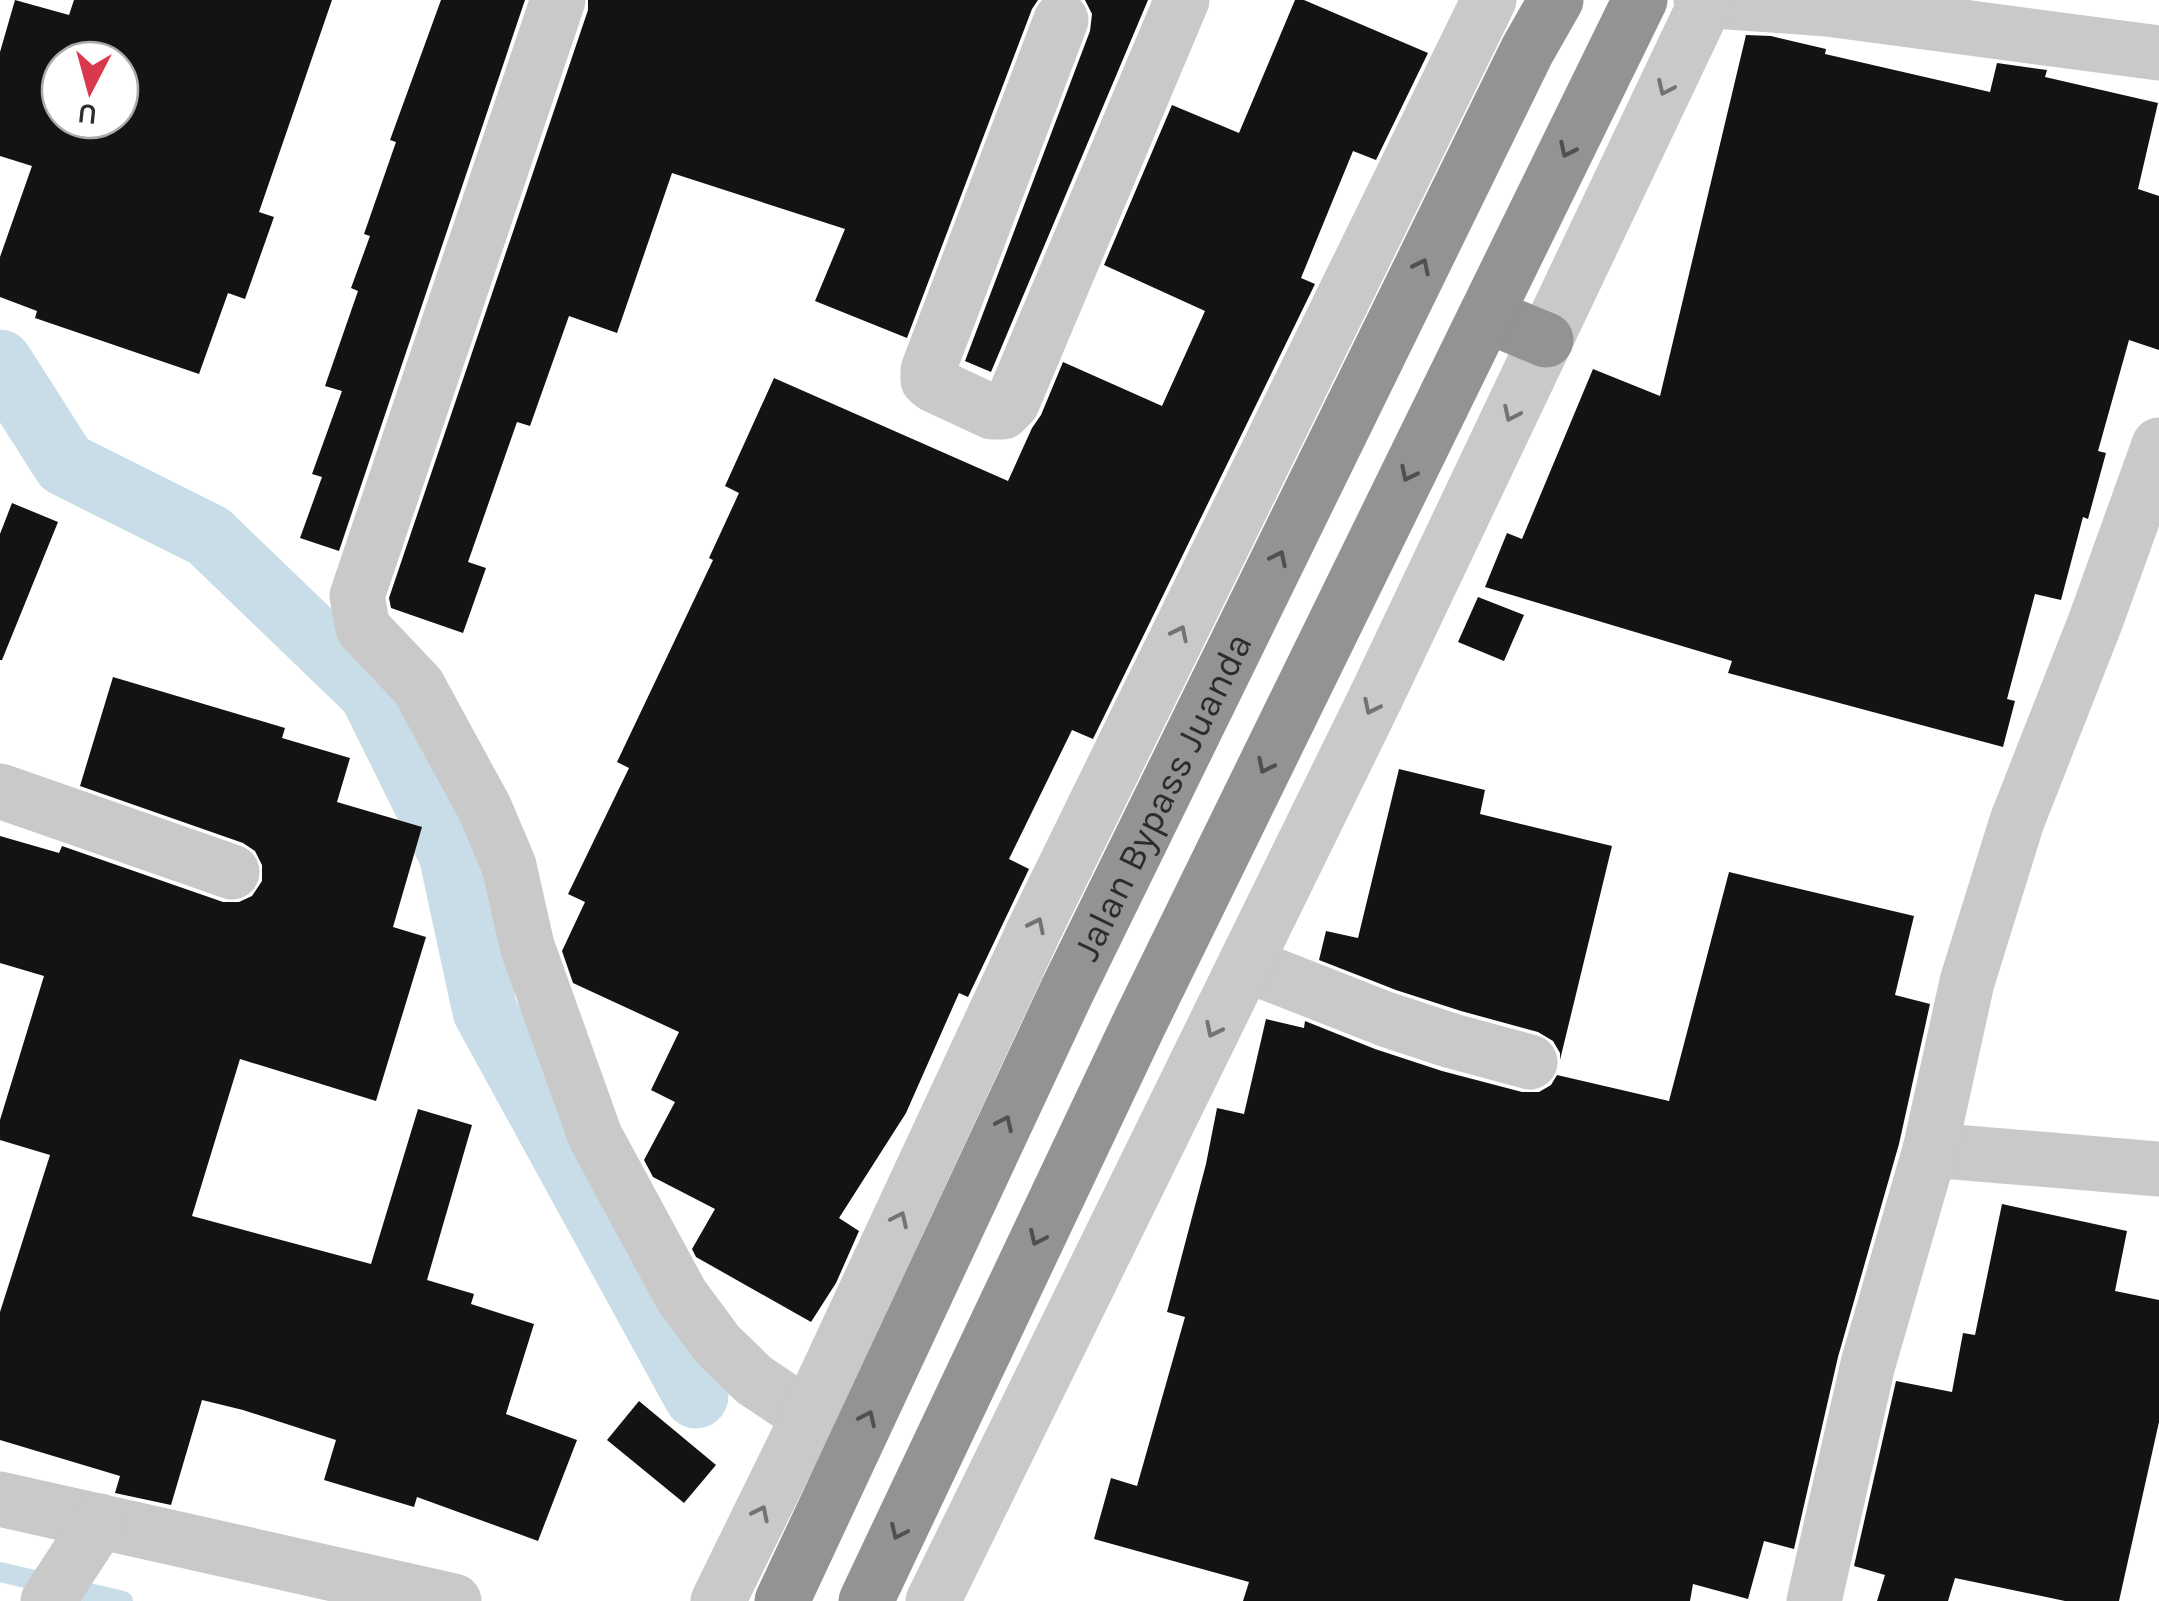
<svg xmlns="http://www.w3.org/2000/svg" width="2159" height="1601" font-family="Karla,sans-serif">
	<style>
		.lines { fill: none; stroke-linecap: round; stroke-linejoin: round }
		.stream { stroke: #c8dde8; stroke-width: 20 }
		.canal { stroke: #c8dde8; stroke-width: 65 }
		.building { fill: #131313; fill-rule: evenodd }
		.minor { stroke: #c9c9c9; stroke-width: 55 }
		.highway { stroke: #939393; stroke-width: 55 }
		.oneway { stroke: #737373 }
		.oneway2 { stroke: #505050 }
		.labels { text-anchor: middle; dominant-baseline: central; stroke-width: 10; stroke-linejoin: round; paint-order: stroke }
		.street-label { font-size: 38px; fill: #2c2c2c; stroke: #fff }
	</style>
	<rect width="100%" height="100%" fill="#fff"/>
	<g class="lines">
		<path class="stream" d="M0,1572L123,1601"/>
		<path class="canal" d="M0,362L65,464L209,536L371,692L451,854L485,1011L696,1396"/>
	</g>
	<g class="building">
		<path d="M15,0L69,15L74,0H332L259,212L274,217L245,299L228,293L199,374L35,318L37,311L0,297V257L32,166L0,156V52ZM60,60H120V120H60Z"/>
		<path d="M441,0H525L339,551L300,538L322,477L312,474L342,391L325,386L358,291L351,288L370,236L364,234L396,142L390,140Z"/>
		<path d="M588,0H1038L1032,9L907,338L815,301L845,229L672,173L617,333L569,316L530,426L517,422L468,562L486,568L463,633L391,608L389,598L588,10Z"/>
		<path d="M1085,0H1148L991,372L965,361L1090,31L1092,14Z"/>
		<path d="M1295,0H1304L1428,53L1376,160L1353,151L1301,278L1315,284L1093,739L1072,730L1009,859L1029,869L968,997L959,993L906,1113L839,1218L859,1231L836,1283L811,1322L696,1257L692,1249L715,1209L653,1177L644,1160L675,1102L651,1090L679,1032L573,983L562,951L585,902L568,894L629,768L617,762L713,560L709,558L739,493L725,486L774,378L1008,481L1032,428L1041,415L1063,362L1162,406L1205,311L1104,265L1172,105L1239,133Z"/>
		<path d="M1746,35L1771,36L1826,49L1825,54L1990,92L1997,63L2047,70L2045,77L2158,103L2138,189L2159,196V350L2129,340L2098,451L2106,453L2088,519L2083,517L2061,600L2035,594L2007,699L2015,701L2003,747L1728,673L1732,661L1485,587L1507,533L1522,539L1593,369L1660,396Z"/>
		<path d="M12,503L58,522L2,660H0V534Z"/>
		<path d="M1478,597L1524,615L1504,661L1458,642Z"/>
		<path d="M113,677L285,728L282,738L350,758L337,802L422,827L393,927L426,937L376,1101L240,1059L192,1216L371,1264L418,1109L472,1125L427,1280L474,1294L471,1304L534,1324L506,1414L577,1440L538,1541L417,1497L414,1507L324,1480L336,1440L243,1410L202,1400L171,1505L115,1493L120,1476L0,1440V1312L50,1155L0,1140V1120L44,976L0,963V836L59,853L62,846L223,902H239L252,896L262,881V865L255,851L243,843L80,786Z"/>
		<path d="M1399,769L1485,790L1480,814L1612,846L1560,1060V1053L1553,1041L1538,1032L1461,1011L1396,990L1319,960L1326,931L1358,938Z"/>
		<path d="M1729,872L1914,916L1895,995L1930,1004L1899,1144L1838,1357L1794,1549L1764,1541L1748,1599L1693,1584L1690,1601H1243L1249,1582L1094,1539L1111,1478L1137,1486L1185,1317L1167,1312L1206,1164L1217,1108L1244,1114L1266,1019L1304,1028L1305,1021L1375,1049L1442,1071L1522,1092H1539L1551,1085L1557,1075L1669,1101Z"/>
		<path d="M2002,1204L2127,1231L2115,1291L2159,1300V1422L2119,1601H2065L1955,1578L1948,1601H1877L1885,1575L1854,1566L1896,1381L1952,1392L1963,1333L1975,1335Z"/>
		<path d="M639,1401L716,1465L684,1503L607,1440Z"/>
	</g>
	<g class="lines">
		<g class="minor">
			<path d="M558,0L357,596L363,628L418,686L485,809L509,866L527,946L595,1136L681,1295L718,1345L754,1380L808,1416"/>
			<path d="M1701,0L1827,9L2159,53"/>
			<path d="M1061,20L928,370V380L934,385L992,412H1003L1012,403L1182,0"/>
			<path d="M0,791L232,872"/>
			<path d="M1245,964L1385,1019L1452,1041L1530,1062"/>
			<path d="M1930,1150L2159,1169"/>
			<path d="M0,1499L454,1601"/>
			<path d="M48,1601L100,1521"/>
			<path d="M718,1601L793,1448L1036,926L1489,0"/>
			<path d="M933,1601L1376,697L1707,0"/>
			<path d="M1814,1601L1868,1364L1930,1150L1967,982L2017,821L2096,620L2159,445"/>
		</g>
		<g class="highway">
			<path d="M1486,315L1546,340"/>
			<path id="s1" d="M782,1601L1067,991L1527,51L1556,0"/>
			<path d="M866,1601L1139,1024L1640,0"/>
		</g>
	</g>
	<defs><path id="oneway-chevron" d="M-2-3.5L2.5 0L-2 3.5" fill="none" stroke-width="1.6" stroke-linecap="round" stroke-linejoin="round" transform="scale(2.5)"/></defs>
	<g class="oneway">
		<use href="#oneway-chevron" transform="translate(1665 88) rotate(115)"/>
		<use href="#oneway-chevron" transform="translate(1511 414) rotate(115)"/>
		<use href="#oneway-chevron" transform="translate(1180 633) rotate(-64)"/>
		<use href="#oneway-chevron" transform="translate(1371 707) rotate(116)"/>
		<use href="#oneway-chevron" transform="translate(1037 925) rotate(-64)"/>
		<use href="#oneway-chevron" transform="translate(1213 1030) rotate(116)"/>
		<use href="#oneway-chevron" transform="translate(900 1219) rotate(-65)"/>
		<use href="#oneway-chevron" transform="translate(761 1513) rotate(-64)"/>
	</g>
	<g class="oneway2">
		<use href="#oneway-chevron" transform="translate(1567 150) rotate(116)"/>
		<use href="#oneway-chevron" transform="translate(1422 266) rotate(-64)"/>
		<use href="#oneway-chevron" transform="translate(1408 474) rotate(116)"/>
		<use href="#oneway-chevron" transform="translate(1279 558) rotate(-64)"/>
		<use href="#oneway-chevron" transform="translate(1265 766) rotate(116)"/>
		<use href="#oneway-chevron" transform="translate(1005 1123) rotate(-65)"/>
		<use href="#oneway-chevron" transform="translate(1037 1238) rotate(115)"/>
		<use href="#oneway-chevron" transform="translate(868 1418) rotate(-65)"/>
		<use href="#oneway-chevron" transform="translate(898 1532) rotate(115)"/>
	</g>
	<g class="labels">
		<g class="street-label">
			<text stroke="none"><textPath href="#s1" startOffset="890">Jalan Bypass Juanda</textPath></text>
		</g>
	</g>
	<g transform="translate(90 90) rotate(186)"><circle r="48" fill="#ffffff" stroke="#ababab" stroke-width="2.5"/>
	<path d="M0-8L18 38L0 25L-18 38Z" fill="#da384c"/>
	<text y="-15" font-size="28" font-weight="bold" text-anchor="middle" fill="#2c2c2c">U</text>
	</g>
</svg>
